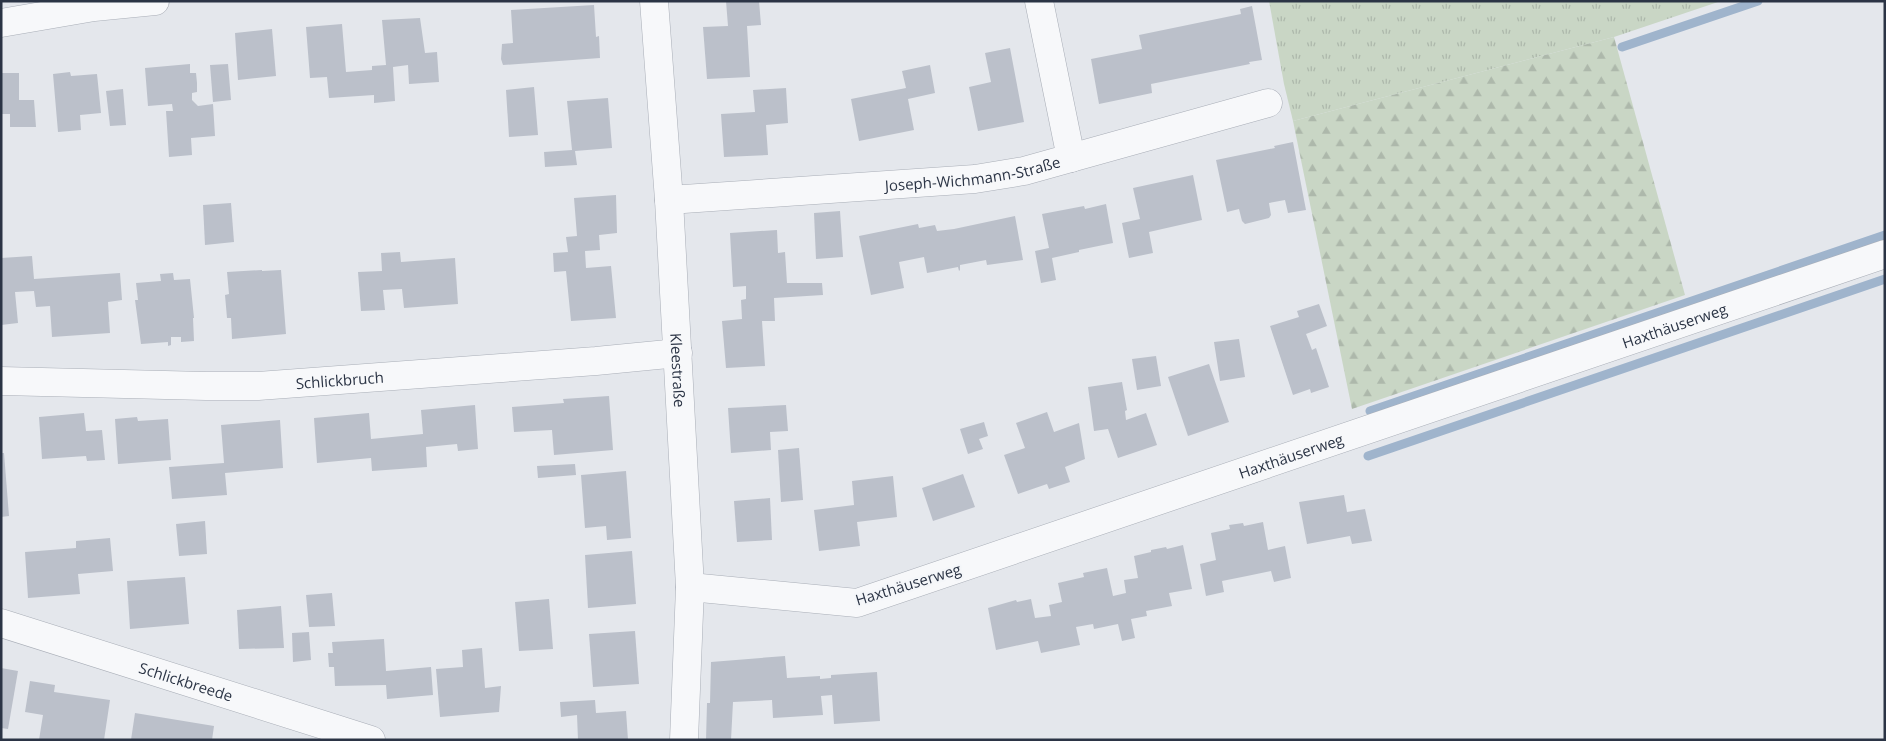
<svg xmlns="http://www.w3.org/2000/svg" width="1886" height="741" font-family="'Open Sans',sans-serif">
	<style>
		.grass { fill: url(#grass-tufts) }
		.forest { fill: url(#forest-firs) }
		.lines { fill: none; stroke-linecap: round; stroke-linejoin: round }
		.stream { stroke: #9fb4cc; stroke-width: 9 }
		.building { fill: #bbc0ca }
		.minor-casing { stroke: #a9aeb7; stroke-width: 29 }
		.minor { stroke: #f7f8fa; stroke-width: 28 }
		.labels { text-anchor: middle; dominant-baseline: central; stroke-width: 4.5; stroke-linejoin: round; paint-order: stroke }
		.street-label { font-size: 15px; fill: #2b3445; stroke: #f4f6f9 }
	</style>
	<defs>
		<pattern id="grass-tufts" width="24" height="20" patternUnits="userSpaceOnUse" patternTransform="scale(1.25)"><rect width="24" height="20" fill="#c9d6c5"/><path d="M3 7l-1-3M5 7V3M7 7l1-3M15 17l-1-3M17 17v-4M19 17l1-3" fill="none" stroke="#adb8ab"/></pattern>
		<pattern id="forest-firs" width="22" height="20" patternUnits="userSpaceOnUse" patternTransform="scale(1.25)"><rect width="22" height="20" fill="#c9d6c5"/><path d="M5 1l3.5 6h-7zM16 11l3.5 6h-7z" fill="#adb8ab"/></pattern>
	</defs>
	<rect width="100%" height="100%" fill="#e4e7ec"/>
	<path class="grass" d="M1269,1H1721L1614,37L1293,121L1284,84Z"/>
	<path class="forest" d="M1614,37L1685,295L1352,409L1293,121Z"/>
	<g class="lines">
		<g class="stream">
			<path d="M1622,47L1758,1"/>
			<path d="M1370,411L1885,235"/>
			<path d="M1368,456L1885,279"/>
		</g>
	</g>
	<g class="building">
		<path d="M726,1H759L761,25L747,26L750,77L707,79L703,27L728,26Z"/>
		<path d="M594,5L596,37L599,36L600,58L503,65L501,59L502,44L513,43L511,10Z"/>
		<path d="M1252,6L1262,60L1249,62L1250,64L1151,84L1152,93L1099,104L1091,59L1142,49L1139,35L1241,14L1240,9Z"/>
		<path d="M420,18L425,53L437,52L439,82L409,84L408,65L393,67L395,101L374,103V95L329,98L327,77L310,78L306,27L342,24L346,72L372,70V66L386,65L382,20Z"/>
		<path d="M272,29L276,76L238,80L235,33Z"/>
		<path d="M1010,48L1024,122L978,131L969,87L991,82L985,53Z"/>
		<path d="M190,64V73H196L197,83V92L192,93V100L198,106L213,104L215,136L191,138L192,155L169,157L166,111H173L172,104L148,106L145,68Z"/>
		<path d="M228,64L231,100L213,102L210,65Z"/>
		<path d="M930,65L935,93L908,99L914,130L859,141L851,99L906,88L902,71Z"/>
		<path d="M70,72L71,76L97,74L101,113L80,115L81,130L58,132L53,74Z"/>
		<path d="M1,73H19V100H34L36,127H10V114H1Z"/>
		<path d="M534,87L538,135L509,137L506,90Z"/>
		<path d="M786,88L788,123L766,125L768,155L724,157L721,114L755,112L753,90Z"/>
		<path d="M123,89L126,125L110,126L106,91Z"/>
		<path d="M608,98L612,148L575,151L577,165L545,167L544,152L572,150L567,101Z"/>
		<path d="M1293,142L1306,210L1288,213L1285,200L1269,203L1271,215L1269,218L1245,224L1242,221L1239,209L1227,212L1216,160L1275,148L1274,146Z"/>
		<path d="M1193,175L1202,220L1149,232L1153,253L1129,258L1122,223L1140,219L1133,188Z"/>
		<path d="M616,195L617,233L599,235L600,250L585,251L586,268L611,266L616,318L571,321L566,271L554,272L553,253L568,252L566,237L577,236L574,198Z"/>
		<path d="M231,203L234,242L205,245L203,205Z"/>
		<path d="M1106,204L1113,243L1079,250V252L1052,258L1056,280L1041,283L1035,251L1049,248L1042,214L1084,206L1085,209Z"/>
		<path d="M840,211L843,257L816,259L814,213Z"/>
		<path d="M1015,216L1023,260L987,265L986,260L960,265V270L959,271L958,267L927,273L924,257L899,262L904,288L871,295L859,236L918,224L919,228L935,225L937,231L954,229Z"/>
		<path d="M777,230L778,253L785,252L787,283H822L823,295L774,298L775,321H762L765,366L726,368L722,321L742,319L741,300L746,299V286L733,287L730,233Z"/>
		<path d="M400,252L401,262L455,258L458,304L404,308L402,289L383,290L385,310L361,311L358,272L382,271L381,253Z"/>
		<path d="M32,256L34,279L120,273L122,300L108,302L110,333L52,337L50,306L36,307L34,291L15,292L18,323L1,325V258Z"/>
		<path d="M262,270V271L281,270L286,334L232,339L231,318H227L225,295L229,294L227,272Z"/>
		<path d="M173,273L174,280L190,279L194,318H193L194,341L181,342V337H171V345L168,346V342L141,344L135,300H138L136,283L161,281L160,274Z"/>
		<path d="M1319,304L1327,326L1306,334L1312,350L1316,348L1329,387L1311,393L1310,389L1293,395L1270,326L1299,317L1297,311Z"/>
		<path d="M1239,339L1245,377L1220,381L1214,342Z"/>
		<path d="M1156,356L1161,386L1137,390L1132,359Z"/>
		<path d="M1209,364L1229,422L1188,436L1168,377Z"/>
		<path d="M1122,382L1127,410L1125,411L1126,420L1146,413L1157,445L1118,458L1108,429L1094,431L1088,387Z"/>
		<path d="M609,396L613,450L554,455L552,430L514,432L512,407L564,403L563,399Z"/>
		<path d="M475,405L478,449L458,451L457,444L426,447L427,467L372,471L371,458L317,463L314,418L369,413L371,439L423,434L421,410Z"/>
		<path d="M786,405L788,431L770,432L771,450L731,453L728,408Z"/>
		<path d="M1047,412L1054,432L1079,423L1085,459L1065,467L1070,482L1049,489L1047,484L1018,494L1004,455L1025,448L1016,423Z"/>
		<path d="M84,413L86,431L102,430L105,460L87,461L86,456L42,459L39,417Z"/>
		<path d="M137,417L138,421L168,419L171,460L118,464L115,419Z"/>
		<path d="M280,420L283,468L225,473L227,495L172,499L169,467L224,463L221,425Z"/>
		<path d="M984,422L988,436L979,439L983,449L968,454L960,429Z"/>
		<path d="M799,448L803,500L781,502L778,450Z"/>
		<path d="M1,453H4L9,516L1,517Z"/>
		<path d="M575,464L576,475L538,478L537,466Z"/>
		<path d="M626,471L631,538L607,540L606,526L585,528L581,475Z"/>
		<path d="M963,474L975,507L933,521L922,488Z"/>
		<path d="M893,476L897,517L857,522L860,546L819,551L814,510L854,505L852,481Z"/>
		<path d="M1344,495L1347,512L1365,509L1372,541L1352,544L1350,536L1307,544L1299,502Z"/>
		<path d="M770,498L772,540L737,542L734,501Z"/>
		<path d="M205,521L207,554L179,556L176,524Z"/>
		<path d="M1263,522L1268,550L1285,546L1291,578L1274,582L1271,571L1247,576L1222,581L1224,592L1206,596L1200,564L1216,560L1211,533L1230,529L1229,525L1243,523L1244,526Z"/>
		<path d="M110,538L113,571L78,574L80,594L28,598L25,552L76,548V541Z"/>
		<path d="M1183,545L1192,589L1169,593L1172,606L1146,611L1147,616L1131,619L1135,638L1122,641L1118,624L1094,629L1093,624L1076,627L1080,645L1041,653L1038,641L996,650L988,608L1016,600L1017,602L1031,599L1035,618L1051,616L1049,605L1062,602L1058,583L1084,577L1083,573L1107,568L1113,596L1126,593L1124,580L1138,578L1134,556L1151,552V550L1166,547L1167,549Z"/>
		<path d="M632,551L636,604L588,608L585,555Z"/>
		<path d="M185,577L189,624L130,629L127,581Z"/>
		<path d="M332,593L335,626L309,627L306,595Z"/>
		<path d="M549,599L553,649L519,651L515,602Z"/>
		<path d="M281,606L284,648L239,649L237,610Z"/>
		<path d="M635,631L639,684L593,687L589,634Z"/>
		<path d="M309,632L311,660L293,662L292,633Z"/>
		<path d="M384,639L386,671L431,667L433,695L387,699L386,685L335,686L334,667H329L328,653H333L332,642Z"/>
		<path d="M482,648L485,688L501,686L499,712L440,717L436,669L463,667L462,650Z"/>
		<path d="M785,656L787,678L820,676V679L831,678V675L877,672L880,721L834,724L832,695L821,696L823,715L773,718L772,700L733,702L731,740H706L707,703H710L711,662Z"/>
		<path d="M1,668L18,671L8,729L1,728Z"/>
		<path d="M30,681L55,685L54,692L110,700L104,740H39L43,715L25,712Z"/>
		<path d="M595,700L596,713L626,711L628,740H578L577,715L561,717L560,702Z"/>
		<path d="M135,713L214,726L212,740H131Z"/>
	</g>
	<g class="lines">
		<defs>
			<g id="minor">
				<path id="s1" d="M654,1L669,200L690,587L684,740"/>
				<path d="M1039,1L1071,158"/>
				<path d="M1,23L94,7L155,1"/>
				<path id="s2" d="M669,200L975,179L1024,171L1268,103"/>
				<path id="s3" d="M1,381L206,386H258L596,361L678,353"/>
				<path id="s4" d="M690,587L857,603L1885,254"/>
				<path id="s5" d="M1,623L371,740"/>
			</g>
		</defs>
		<use href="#minor" class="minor-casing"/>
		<use href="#minor" class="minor"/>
	</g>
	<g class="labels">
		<g class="street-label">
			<text stroke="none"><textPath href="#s2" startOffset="305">Joseph-Wichmann-Straße</textPath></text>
			<text stroke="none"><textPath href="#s4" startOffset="1031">Haxthäuserweg</textPath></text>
			<text stroke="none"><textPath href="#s1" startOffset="370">Kleestraße</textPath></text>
			<text stroke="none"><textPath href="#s3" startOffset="339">Schlickbruch</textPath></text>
			<text stroke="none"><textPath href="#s4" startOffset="626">Haxthäuserweg</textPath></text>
			<text transform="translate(908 584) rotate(-17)">Haxthäuserweg</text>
			<text stroke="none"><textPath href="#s5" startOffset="194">Schlickbreede</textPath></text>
		</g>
	</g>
	<rect width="1886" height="741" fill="none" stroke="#2b3445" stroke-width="5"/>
</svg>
